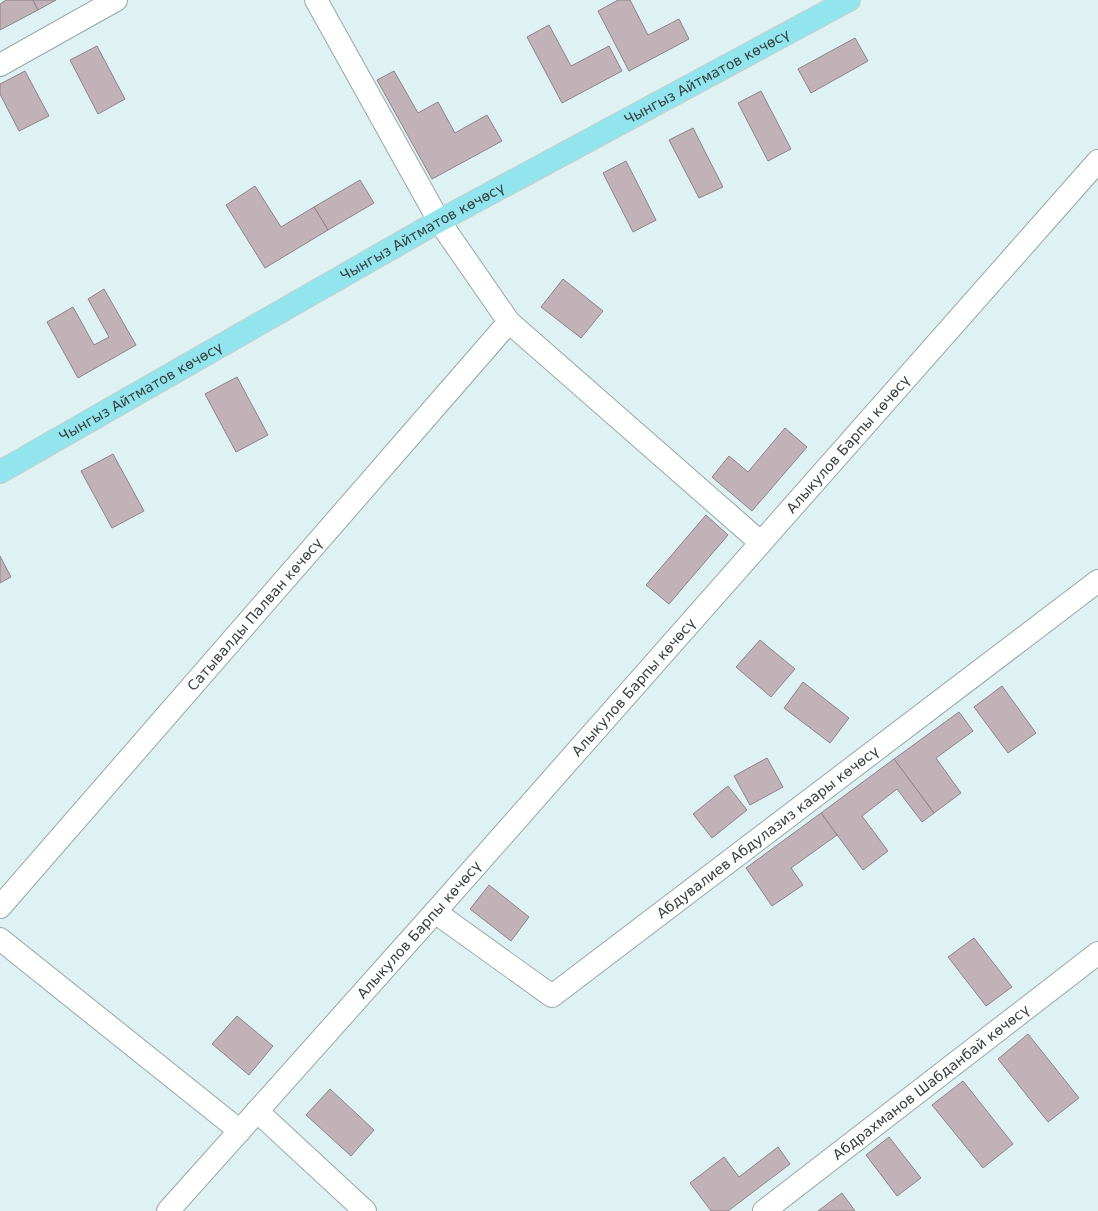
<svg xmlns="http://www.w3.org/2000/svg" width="1098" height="1211" font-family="'DejaVu Sans',sans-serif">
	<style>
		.building { fill: #c1b2b8; stroke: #918289 }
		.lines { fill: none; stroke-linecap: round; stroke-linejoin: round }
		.minor-casing { stroke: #96a7a9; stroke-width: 24 }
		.major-casing { stroke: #cbcdcd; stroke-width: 24 }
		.minor { stroke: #fff; stroke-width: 22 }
		.major { stroke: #92e5ec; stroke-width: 22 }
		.labels { text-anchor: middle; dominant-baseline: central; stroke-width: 3; stroke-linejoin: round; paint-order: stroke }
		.street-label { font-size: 14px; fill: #373e3f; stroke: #eefeff }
	</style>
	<rect width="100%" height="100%" fill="#def1f3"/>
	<g class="building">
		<path d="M6,0H33L38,10L0,30V4Z"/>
		<path d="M33,0H56L38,10Z"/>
		<path d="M618,0H630L648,35L679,19L689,39L629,71L598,11Z"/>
		<path d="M549,25L571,66L609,46L622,71L562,103L527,37Z"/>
		<path d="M855,38L868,61L811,93L798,69Z"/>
		<path d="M97,46L125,99L98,114L70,60Z"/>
		<path d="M25,71L49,116L19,131L0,94V84Z"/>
		<path d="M394,71L418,113L438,102L455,133L487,115L502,141L432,179L377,80Z"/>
		<path d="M761,91L791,149L768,161L738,103Z"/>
		<path d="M693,128L723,187L699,198L669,140Z"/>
		<path d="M626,161L656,220L633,232L603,173Z"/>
		<path d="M360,180L374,203L328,230L314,207Z"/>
		<path d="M255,186L281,227L314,207L328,230L265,268L226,205Z"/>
		<path d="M563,279L603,311L581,338L541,307Z"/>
		<path d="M104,289L136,345L78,378L47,322L73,307L94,345L109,337L88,299Z"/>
		<path d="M237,377L268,435L236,452L205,394Z"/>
		<path d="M785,428L807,447L752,511L712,477L729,456L748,472Z"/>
		<path d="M113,454L144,511L112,528L81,471Z"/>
		<path d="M706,515L728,535L669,604L646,585Z"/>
		<path d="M0,556L11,577L0,583Z"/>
		<path d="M760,640L795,669L771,697L736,667Z"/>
		<path d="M803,682L849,718L830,743L784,708Z"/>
		<path d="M1002,686L1036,733L1008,753L974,707Z"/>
		<path d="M959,712L973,731L936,758L961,793L934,813L894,759Z"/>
		<path d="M767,758L783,787L750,805L734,776Z"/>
		<path d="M894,759L934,813L922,822L897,789L862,816L888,851L863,870L821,813Z"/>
		<path d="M728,786L747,810L712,838L693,814Z"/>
		<path d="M821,813L837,835L791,868L803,885L772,906L746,868Z"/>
		<path d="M489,885L529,917L511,941L470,909Z"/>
		<path d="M974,938L1012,987L986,1006L948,957Z"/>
		<path d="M237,1016L273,1046L249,1075L212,1044Z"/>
		<path d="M1028,1034L1079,1098L1048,1122L998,1059Z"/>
		<path d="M963,1081L1013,1144L983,1168L932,1105Z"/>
		<path d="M330,1089L374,1130L351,1156L306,1115Z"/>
		<path d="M889,1137L921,1178L897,1196L866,1155Z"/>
		<path d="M778,1147L790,1164L728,1211H711L690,1183L724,1157L739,1177Z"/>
		<path d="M842,1193L855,1211H818Z"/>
	</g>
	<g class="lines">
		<defs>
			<g id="minor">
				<path d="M316,0L439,221L509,322L760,542"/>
				<path d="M0,65L116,0"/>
				<path id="s1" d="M0,907L509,322"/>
				<path id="s2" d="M435,912L552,996L1098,581"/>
				<path d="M0,939L240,1131"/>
				<path d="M257,1111L365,1211"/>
				<path id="s3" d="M168,1211L435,912L1098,161"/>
				<path id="s4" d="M764,1211L1098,953"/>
			</g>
			<g id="major">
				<path id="s5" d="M0,472L439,221L849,0"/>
			</g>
		</defs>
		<use href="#minor" class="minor-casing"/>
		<use href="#major" class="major-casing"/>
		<use href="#minor" class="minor"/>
		<use href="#major" class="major"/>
	</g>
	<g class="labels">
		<g class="street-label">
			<text stroke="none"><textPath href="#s5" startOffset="810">Чынгыз Айтматов көчөсү</textPath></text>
			<text stroke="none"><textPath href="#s5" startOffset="486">Чынгыз Айтматов көчөсү</textPath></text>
			<text stroke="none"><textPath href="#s5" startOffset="162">Чынгыз Айтматов көчөсү</textPath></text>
			<text stroke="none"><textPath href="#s3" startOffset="1025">Алыкулов Барпы көчөсү</textPath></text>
			<text stroke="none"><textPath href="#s1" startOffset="388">Сатывалды Палван көчөсү</textPath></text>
			<text stroke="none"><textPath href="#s3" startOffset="701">Алыкулов Барпы көчөсү</textPath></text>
			<text stroke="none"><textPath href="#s2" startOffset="415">Абдувалиев Абдулазиз каары көчөсү</textPath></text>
			<text stroke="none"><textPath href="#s3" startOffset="377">Алыкулов Барпы көчөсү</textPath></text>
			<text stroke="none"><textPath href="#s4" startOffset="211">Абдрахманов Шабданбай көчөсү</textPath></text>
		</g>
	</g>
</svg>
